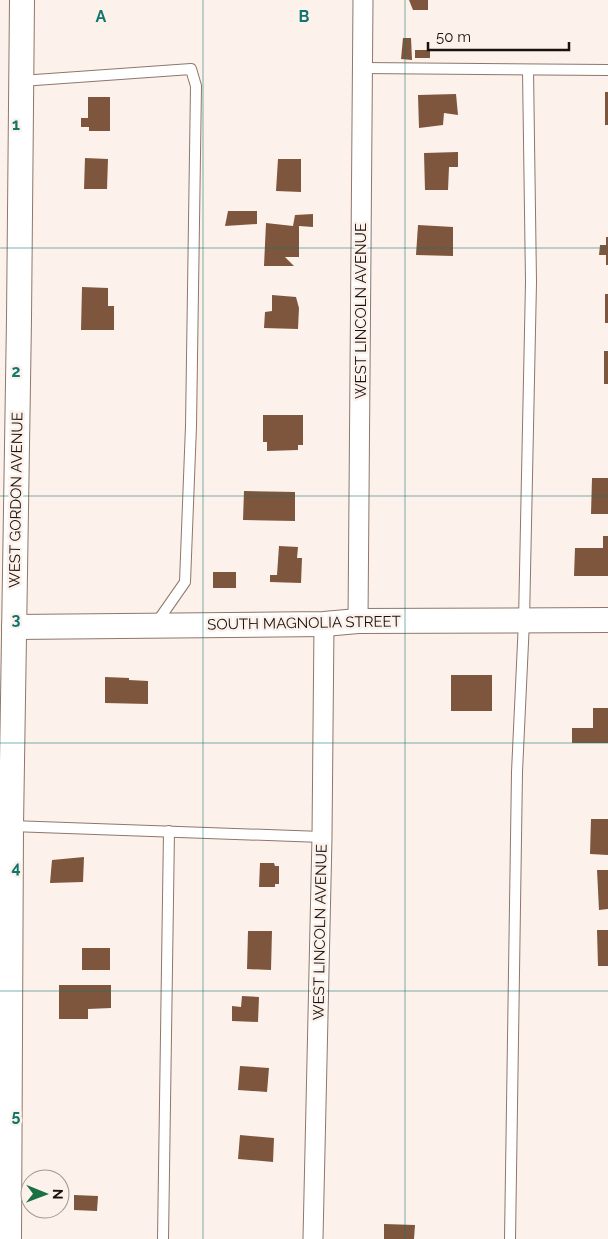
<svg xmlns="http://www.w3.org/2000/svg" width="608" height="1239" font-family="Raleway,sans-serif">
	<style>
		.building { fill: #7e563d }
		.lines { fill: none; stroke-linecap: round; stroke-linejoin: round }
		.service-casing { stroke: #8f7769; stroke-width: 12 }
		.minor-casing { stroke: #8f7769; stroke-width: 21 }
		.tertiary-casing { stroke: #8f7769; stroke-width: 26 }
		.service { stroke: #fff; stroke-width: 10 }
		.minor { stroke: #fff; stroke-width: 19 }
		.tertiary { stroke: #fff; stroke-width: 24 }
		.grid { fill: none; stroke: #0f766e; stroke-width: 1; stroke-opacity: 0.55 }
		.labels { text-anchor: middle; dominant-baseline: central; stroke-width: 5; stroke-linejoin: round; paint-order: stroke }
		.street-label { font-size: 15px; fill: #1b120c; stroke: #fcf1eb }
		.grid-label { font-size: 16px; text-anchor: middle; font-weight: bold; fill: #0f766e; stroke: #fcf1eb; stroke-width: 5; stroke-linejoin: round; paint-order: stroke }
	</style>
	<rect width="100%" height="100%" fill="#fcf1eb"/>
	<g class="building">
		<path d="M409,0H428V10H413Z"/>
		<path d="M403,38H411L412,60L401,59Z"/>
		<rect x="415" y="50" width="15" height="8"/>
		<rect x="605" y="92" width="3" height="33"/>
		<path d="M456,94L458,115L444,113L443,125L419,128L418,95Z"/>
		<path d="M88,97H110V131H89V127H81V118H88Z"/>
		<path d="M458,152V167H449L448,190H425L424,153Z"/>
		<path d="M85,158L108,159L107,189H84Z"/>
		<path d="M278,159H301V192L276,191Z"/>
		<path d="M228,211H257V224L225,226Z"/>
		<path d="M313,214V227L299,226V257H285L294,266H264L266,223L293,226L295,215Z"/>
		<path d="M418,225L453,227V256L416,255Z"/>
		<path d="M606,237H608V265H606V255H599L600,245H606Z"/>
		<path d="M82,287L108,288V306H114V330H81Z"/>
		<rect x="605" y="294" width="3" height="29"/>
		<path d="M272,295L296,297L299,308L298,329L264,328L265,312L272,311Z"/>
		<rect x="604" y="351" width="4" height="33"/>
		<path d="M263,415H303V445H298V450L267,451V442H263Z"/>
		<path d="M592,478H608V514H591Z"/>
		<path d="M244,491L295,492V521L243,520Z"/>
		<path d="M603,536H608V576H574L575,548H603Z"/>
		<path d="M279,546L298,547L297,558H302L301,583L270,582V575H277Z"/>
		<rect x="213" y="572" width="23" height="16"/>
		<rect x="451" y="675" width="41" height="36"/>
		<path d="M105,677L129,678V680L148,681V704L105,703Z"/>
		<path d="M593,708H608V743H572V728H593Z"/>
		<path d="M591,819H608V855L590,854Z"/>
		<path d="M84,857L83,882L50,883L52,860Z"/>
		<path d="M260,863H274L275,866H279V884H275V887H259Z"/>
		<path d="M597,870H608V909L599,910Z"/>
		<path d="M597,930H608V966H598Z"/>
		<path d="M248,931H272L271,970L247,969Z"/>
		<rect x="82" y="948" width="28" height="22"/>
		<path d="M59,985H111V1008L88,1009V1019H59Z"/>
		<path d="M242,996L259,997L258,1022L232,1021V1006L241,1007Z"/>
		<path d="M240,1066L269,1068L267,1092L238,1090Z"/>
		<path d="M240,1135L274,1138L273,1162L238,1159Z"/>
		<path d="M74,1195L98,1196L97,1211L74,1210Z"/>
		<path d="M384,1224L415,1225L414,1239H384Z"/>
	</g>
	<g class="lines">
		<defs>
			<g id="service">
				<path d="M362,68L608,70"/>
				<path d="M21,81L191,69L196,86L191,426L185,582L155,625"/>
				<path d="M11,826L322,837"/>
				<path d="M163,1239L169,831"/>
				<path d="M510,1239L517,772L524,621L531,282L528,70"/>
			</g>
			<g id="minor">
				<path d="M358,621L363,0"/>
				<path d="M313,1239L322,837L324,624"/>
			</g>
			<g id="tertiary">
				<path d="M14,627L324,624L358,621L608,620"/>
				<path d="M9,1239L11,826L19,319L22,0"/>
			</g>
		</defs>
		<use href="#service" class="service-casing"/>
		<use href="#minor" class="minor-casing"/>
		<use href="#tertiary" class="tertiary-casing"/>
		<use href="#service" class="service"/>
		<use href="#minor" class="minor"/>
		<use href="#tertiary" class="tertiary"/>
	</g>
	<path class="grid" d="M203,0V1239M405,0V1239M0,248H608M0,496H608M0,743H608M0,991H608"/>
	<g class="labels">
		<g class="street-label">
			<text transform="translate(361 311) rotate(-90)">WEST LINCOLN AVENUE</text>
			<text transform="translate(16 500) rotate(-89)">WEST GORDON AVENUE</text>
			<text transform="translate(304 623) rotate(-1)">SOUTH MAGNOLIA STREET</text>
			<text transform="translate(320 932) rotate(-89)">WEST LINCOLN AVENUE</text>
		</g>
	</g>
	<g class="grid-label">
		<text x="101" y="22">A</text>
		<text x="304" y="22">B</text>
		<text x="16" y="130">1</text>
		<text x="16" y="377">2</text>
		<text x="16" y="625">3</text>
		<text x="16" y="873">4</text>
		<text x="16" y="1121">5</text>
	</g>
	<g transform="translate(45 1194) rotate(91)"><circle r="24" fill="#fcf1eb" stroke="#a29892"/>
	<path d="M0-4L9 19L0 12L-9 19Z" fill="#197043"/>
	<text y="-8" font-size="14" font-weight="bold" text-anchor="middle" fill="#1b120c">N</text>
	</g>
	<path d="M428 42v8h141v-8" fill="none" stroke="#1b120c" stroke-width="2.5"/>
	<text x="436" y="42" font-size="15" fill="#1b120c" stroke="#fcf1eb" stroke-width="4" paint-order="stroke">50 m</text>
</svg>
